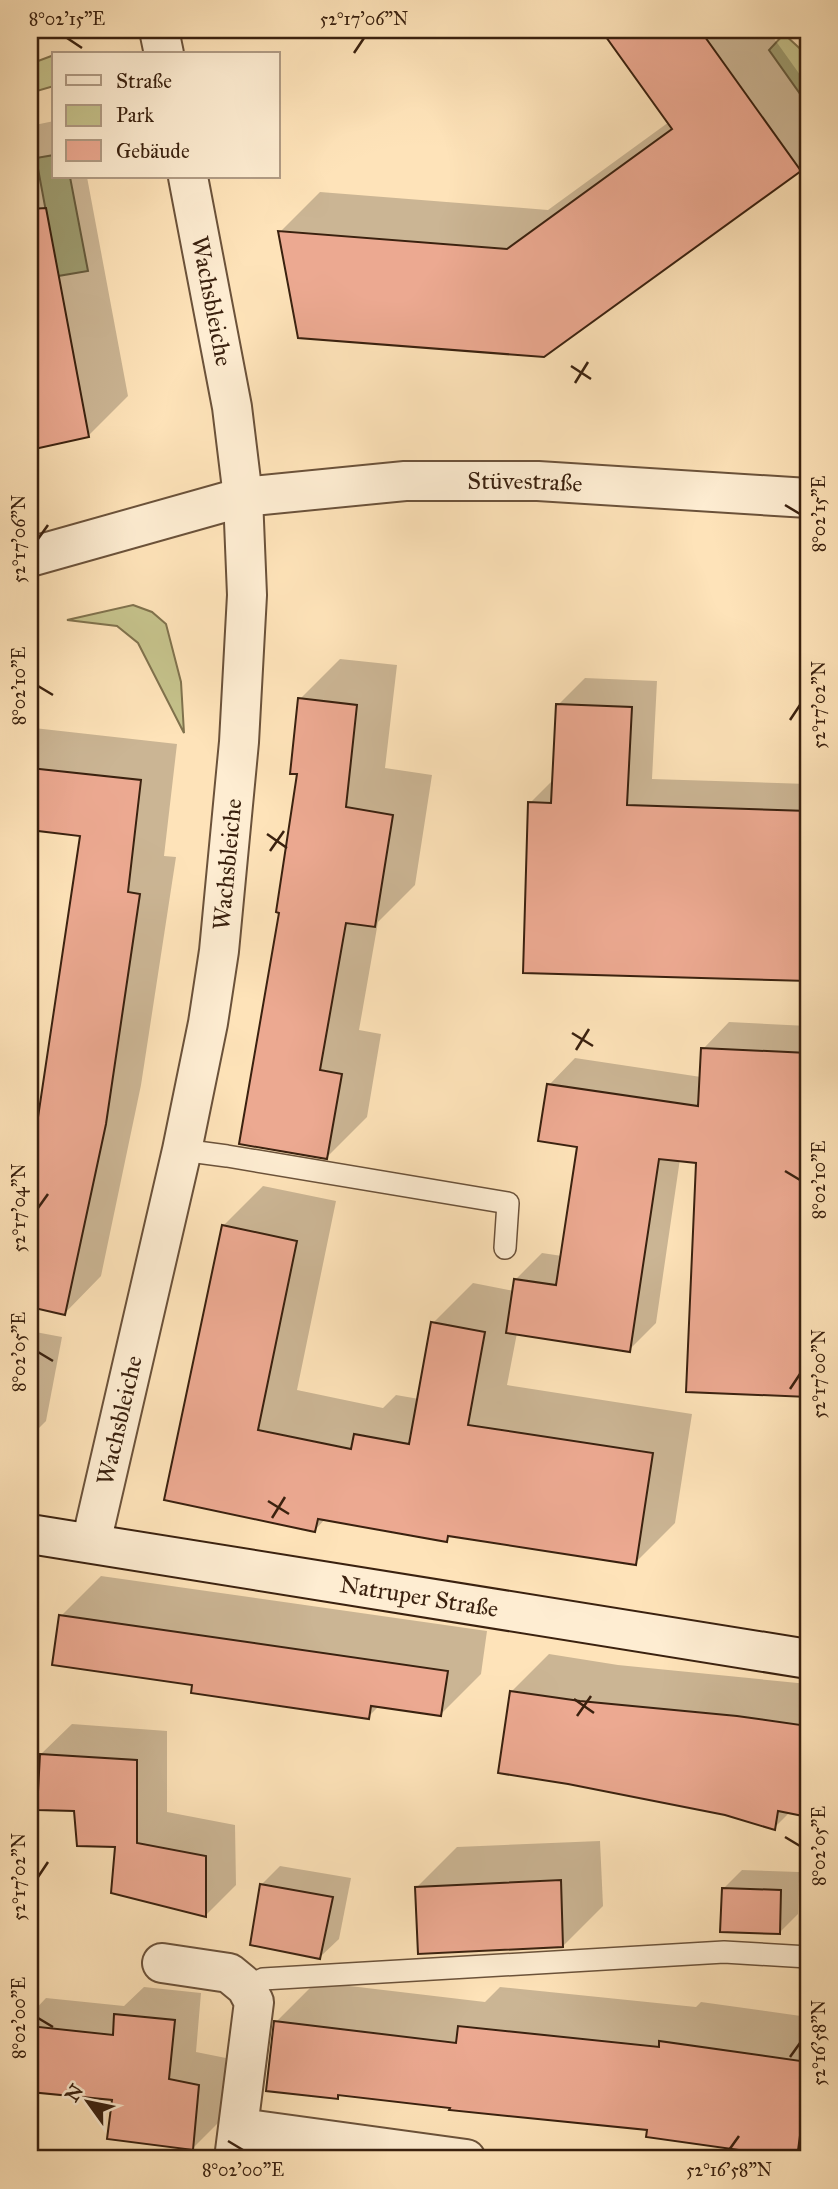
<svg xmlns="http://www.w3.org/2000/svg" width="838" height="2189" font-family="'IM FELL Great Primer',serif">
	<style>
		.green { fill: #c5c28b; stroke: #80724d; stroke-width: 2 }
		.shadow { fill: #0003 }
		.building { fill: #eca991; stroke: #3a210f; stroke-width: 2 }
		.lines { fill: none; stroke-linecap: round; stroke-linejoin: round }
		.service-casing { stroke: #6b523a; stroke-width: 24 }
		.minor-casing { stroke: #6b523a; stroke-width: 42 }
		.secondary-casing { stroke: #3a210f; stroke-width: 42 }
		.service { stroke: #feedd2; stroke-width: 21 }
		.minor { stroke: #feedd2; stroke-width: 38 }
		.secondary { stroke: #feedd2; stroke-width: 38 }
		.rail { stroke: #3a210f; stroke-width: 5; stroke-dasharray: 12 12; stroke-linecap: butt }
		.ticks { fill: none; stroke: #3a210f; stroke-width: 2.5 }
		.labels { text-anchor: middle; dominant-baseline: central; stroke-width: 7; stroke-linejoin: round; paint-order: stroke }
		.street-label { font-size: 24px; fill: #3a210f; stroke: #feedd2 }
		.neatline { fill: none; stroke: #3a210f; stroke-width: 2.5 }
		.ticks-label { font-size: 18px; text-anchor: middle; fill: #3a210f }
	</style>
	<rect width="100%" height="100%" fill="#fee3b9"/>
	<filter id="stains"><feTurbulence type="fractalNoise" baseFrequency=".00286" numOctaves="4"/><feColorMatrix values="0 0 0 0 .2 0 0 0 0 .09 0 0 0 0 .02 0 0 0 .5 -.17"/></filter>
	<radialGradient id="worn" r=".72"><stop offset=".6" stop-color="#630" stop-opacity="0"/><stop offset="1" stop-color="#630" stop-opacity=".3"/></radialGradient>
	<g class="green">
		<path d="M784,34L808,56V105L769,50Z"/>
		<path d="M54,55V86L30,93V64Z"/>
		<path d="M54,155V177H70L88,271L58,276L36,158Z"/>
		<path d="M133,605L152,612L166,624L181,682L184,733L138,643L117,626L67,620Z"/>
	</g>
	<g class="shadow">
		<path d="M603,30H768L808,86V161L800,170L543,355L280,232L320,192L548,210L669,122Z"/>
		<path d="M54,121V177H87L128,396L88,436L30,448V126Z"/>
		<path d="M340,659L397,665L385,768L432,775L415,885L378,922L359,1030L381,1034L367,1117L327,1157L281,911L299,773L300,699Z"/>
		<path d="M585,678L657,681L652,779L808,784V980L524,971L530,803L554,779L558,705Z"/>
		<path d="M34,728L177,744L164,856L176,857L141,1085L101,1276L65,1313L30,1305V1141L37,1134L82,834L30,828V732Z"/>
		<path d="M729,1022L808,1026V1396L687,1390L698,1161L680,1159L656,1323L629,1350L517,1333L507,1385L692,1414L675,1523L635,1563L451,1535L446,1540L326,1518L315,1530L167,1499L223,1226L263,1186L336,1201L297,1390L383,1408L396,1395L419,1399L433,1323L473,1283L514,1291L515,1280L542,1253L562,1256L579,1145L549,1085L575,1058L701,1077L703,1049Z"/>
		<path d="M30,1331L62,1337L46,1421L30,1437Z"/>
		<path d="M101,1576L487,1631L481,1674L441,1714L379,1706L368,1717L194,1684L61,1616Z"/>
		<path d="M549,1654L618,1665L808,1684V1815L791,1811L774,1828L512,1691Z"/>
		<path d="M72,1724L167,1731V1812L235,1825L236,1885L206,1915L117,1846L41,1754Z"/>
		<path d="M600,1841L603,1906L563,1946L417,1887L457,1847Z"/>
		<path d="M280,1866L351,1878L339,1939L320,1957L261,1885Z"/>
		<path d="M742,1870L799,1872L798,1914L779,1933L723,1889Z"/>
		<path d="M316,1982L485,2002L500,1987L696,2007L701,2002L808,2017V2158L648,2136L649,2128L340,2093L337,2097L276,2022Z"/>
		<path d="M144,1987L201,1993L196,2052L226,2058L220,2121L193,2148L114,2099L30,2090V2015L46,1998L124,2006Z"/>
	</g>
	<g class="building">
		<path d="M601,30H700L801,171L544,357L298,338L278,231L507,249L672,129Z"/>
		<path d="M46,208L89,437L30,450V209Z"/>
		<path d="M298,698L357,705L346,807L393,815L375,927L346,923L320,1070L342,1074L327,1159L239,1144L279,913L276,912L297,774H290Z"/>
		<path d="M556,704L632,707L627,805L808,811V981L523,973L528,802L551,803Z"/>
		<path d="M30,768L141,780L128,892L140,894L106,1124L65,1315L30,1307V1144H34L80,836L30,830Z"/>
		<path d="M701,1048L808,1053V1397L686,1392L696,1163L659,1159L630,1352L506,1333L514,1279L556,1285L577,1147L538,1141L547,1084L698,1106Z"/>
		<path d="M222,1225L297,1241L258,1430L351,1449L354,1434L409,1444L431,1322L485,1332L468,1425L653,1453L636,1565L448,1536L447,1542L318,1519L315,1532L164,1500Z"/>
		<path d="M59,1615L448,1671L441,1716L371,1706L369,1719L191,1693L192,1685L52,1665Z"/>
		<path d="M510,1691L580,1701L737,1716L808,1726V1817L778,1811L775,1830L725,1815L568,1784L498,1773Z"/>
		<path d="M40,1754L137,1760V1843L206,1856V1917L111,1893L115,1847L77,1846L74,1811L37,1810Z"/>
		<path d="M561,1880L563,1947L418,1954L415,1887Z"/>
		<path d="M260,1884L333,1897L320,1959L250,1945Z"/>
		<path d="M722,1888L781,1890L780,1934L720,1932Z"/>
		<path d="M114,2014L175,2020L169,2079L199,2085L193,2150L107,2139L112,2100L30,2092V2026L113,2035Z"/>
		<path d="M274,2021L456,2043L458,2026L659,2047V2041L808,2062V2076L797,2158L646,2137L647,2130L449,2110L450,2108L338,2095V2099L266,2091Z"/>
	</g>
	<g class="lines">
		<defs>
			<g id="service">
				<path d="M182,1150L227,1156L508,1203L505,1248"/>
				<path d="M246,1987L263,1979L724,1952L808,1957"/>
			</g>
			<g id="minor">
				<path d="M159,30L164,54"/>
				<path id="s1" d="M30,557L243,497L405,481H538L808,498"/>
				<path id="s2" d="M91,1543L182,1150L208,1023L219,951L239,742L247,595L243,497L232,407L188,177"/>
				<path d="M162,1963L229,1973L246,1987L254,2002L234,2159"/>
				<path d="M239,2128L466,2159"/>
			</g>
			<g id="secondary">
				<path id="s3" d="M30,1534L808,1659"/>
			</g>
		</defs>
		<use href="#service" class="service-casing"/>
		<use href="#minor" class="minor-casing"/>
		<use href="#secondary" class="secondary-casing"/>
		<use href="#service" class="service"/>
		<use href="#minor" class="minor"/>
		<use href="#secondary" class="secondary"/>
		<path class="rail" d="M30,36L49,30"/>
	</g>
	<path class="ticks" d="M67,38L82,48M354,53L364,38M571,366L591,379M575,383L588,362M785,505L800,514M38,539L48,525M38,686L53,695M790,720L800,705M267,834L287,848M270,851L284,831M572,1033L593,1046M576,1050L589,1029M785,1171L800,1180M38,1208L48,1194M38,1352L53,1361M790,1389L800,1374M268,1501L289,1514M272,1518L285,1497M574,1699L594,1713M577,1716L591,1696M785,1837L800,1846M38,1877L48,1862M38,2018L53,2027M790,2057L800,2043M228,2141L243,2150M729,2150L739,2136"/>
	<g class="labels">
		<g class="street-label">
			<text transform="translate(212 301) rotate(79)">Wachsbleiche</text>
			<text stroke="none"><textPath href="#s1" startOffset="504">Stüvestraße</textPath></text>
			<text stroke="none"><textPath href="#s2" startOffset="693">Wachsbleiche</textPath></text>
			<text stroke="none"><textPath href="#s2" startOffset="126">Wachsbleiche</textPath></text>
			<text stroke="none"><textPath href="#s3" startOffset="394">Natruper Straße</textPath></text>
		</g>
	</g>
	<rect width="838" height="2189" fill="none" stroke="#fee3b9" stroke-width="77"/>
	<rect x="52" y="52" width="228" height="126" fill="#feedd2" stroke="#b09b84" stroke-width="2"/>
	<rect x="66" y="75" width="35" height="10" fill="#feedd2" stroke="#b09b84" stroke-width="2"/>
	<text x="116" y="88" font-size="21" fill="#3a210f">Straße</text>
	<rect x="66" y="105" width="35" height="21" fill="#c5c28b" stroke="#b09b84" stroke-width="2"/>
	<text x="116" y="122" font-size="21" fill="#3a210f">Park</text>
	<rect x="66" y="140" width="35" height="21" fill="#eca991" stroke="#b09b84" stroke-width="2"/>
	<text x="116" y="158" font-size="21" fill="#3a210f">Gebäude</text>
	<g transform="translate(88 2102) rotate(303)" stroke="#feedd2" stroke-width="5" paint-order="stroke">
	<path d="M0-5L12 26L0 18L-12 26Z" fill="#3a210f"/>
	<text y="-10" font-size="19" font-weight="bold" text-anchor="middle" fill="#3a210f">N</text>
	</g>
	<rect x="38" y="38" width="762" height="2112" class="neatline"/>
	<g class="ticks-label">
		<text x="67" y="25">8°02'15"E</text>
		<text x="364" y="25">52°17'06"N</text>
		<text transform="translate(819 514) rotate(-90)" y="6">8°02'15"E</text>
		<text transform="translate(19 539) rotate(-90)" y="6">52°17'06"N</text>
		<text transform="translate(19 686) rotate(-90)" y="6">8°02'10"E</text>
		<text transform="translate(819 705) rotate(-90)" y="6">52°17'02"N</text>
		<text transform="translate(819 1180) rotate(-90)" y="6">8°02'10"E</text>
		<text transform="translate(19 1208) rotate(-90)" y="6">52°17'04"N</text>
		<text transform="translate(19 1352) rotate(-90)" y="6">8°02'05"E</text>
		<text transform="translate(819 1374) rotate(-90)" y="6">52°17'00"N</text>
		<text transform="translate(819 1846) rotate(-90)" y="6">8°02'05"E</text>
		<text transform="translate(19 1877) rotate(-90)" y="6">52°17'02"N</text>
		<text transform="translate(19 2018) rotate(-90)" y="6">8°02'00"E</text>
		<text transform="translate(819 2043) rotate(-90)" y="6">52°16'58"N</text>
		<text x="243" y="2176">8°02'00"E</text>
		<text x="729" y="2176">52°16'58"N</text>
	</g>
	<rect width="100%" height="100%" filter="url(#stains)"/>
	<rect width="100%" height="100%" fill="url(#worn)"/>
</svg>
